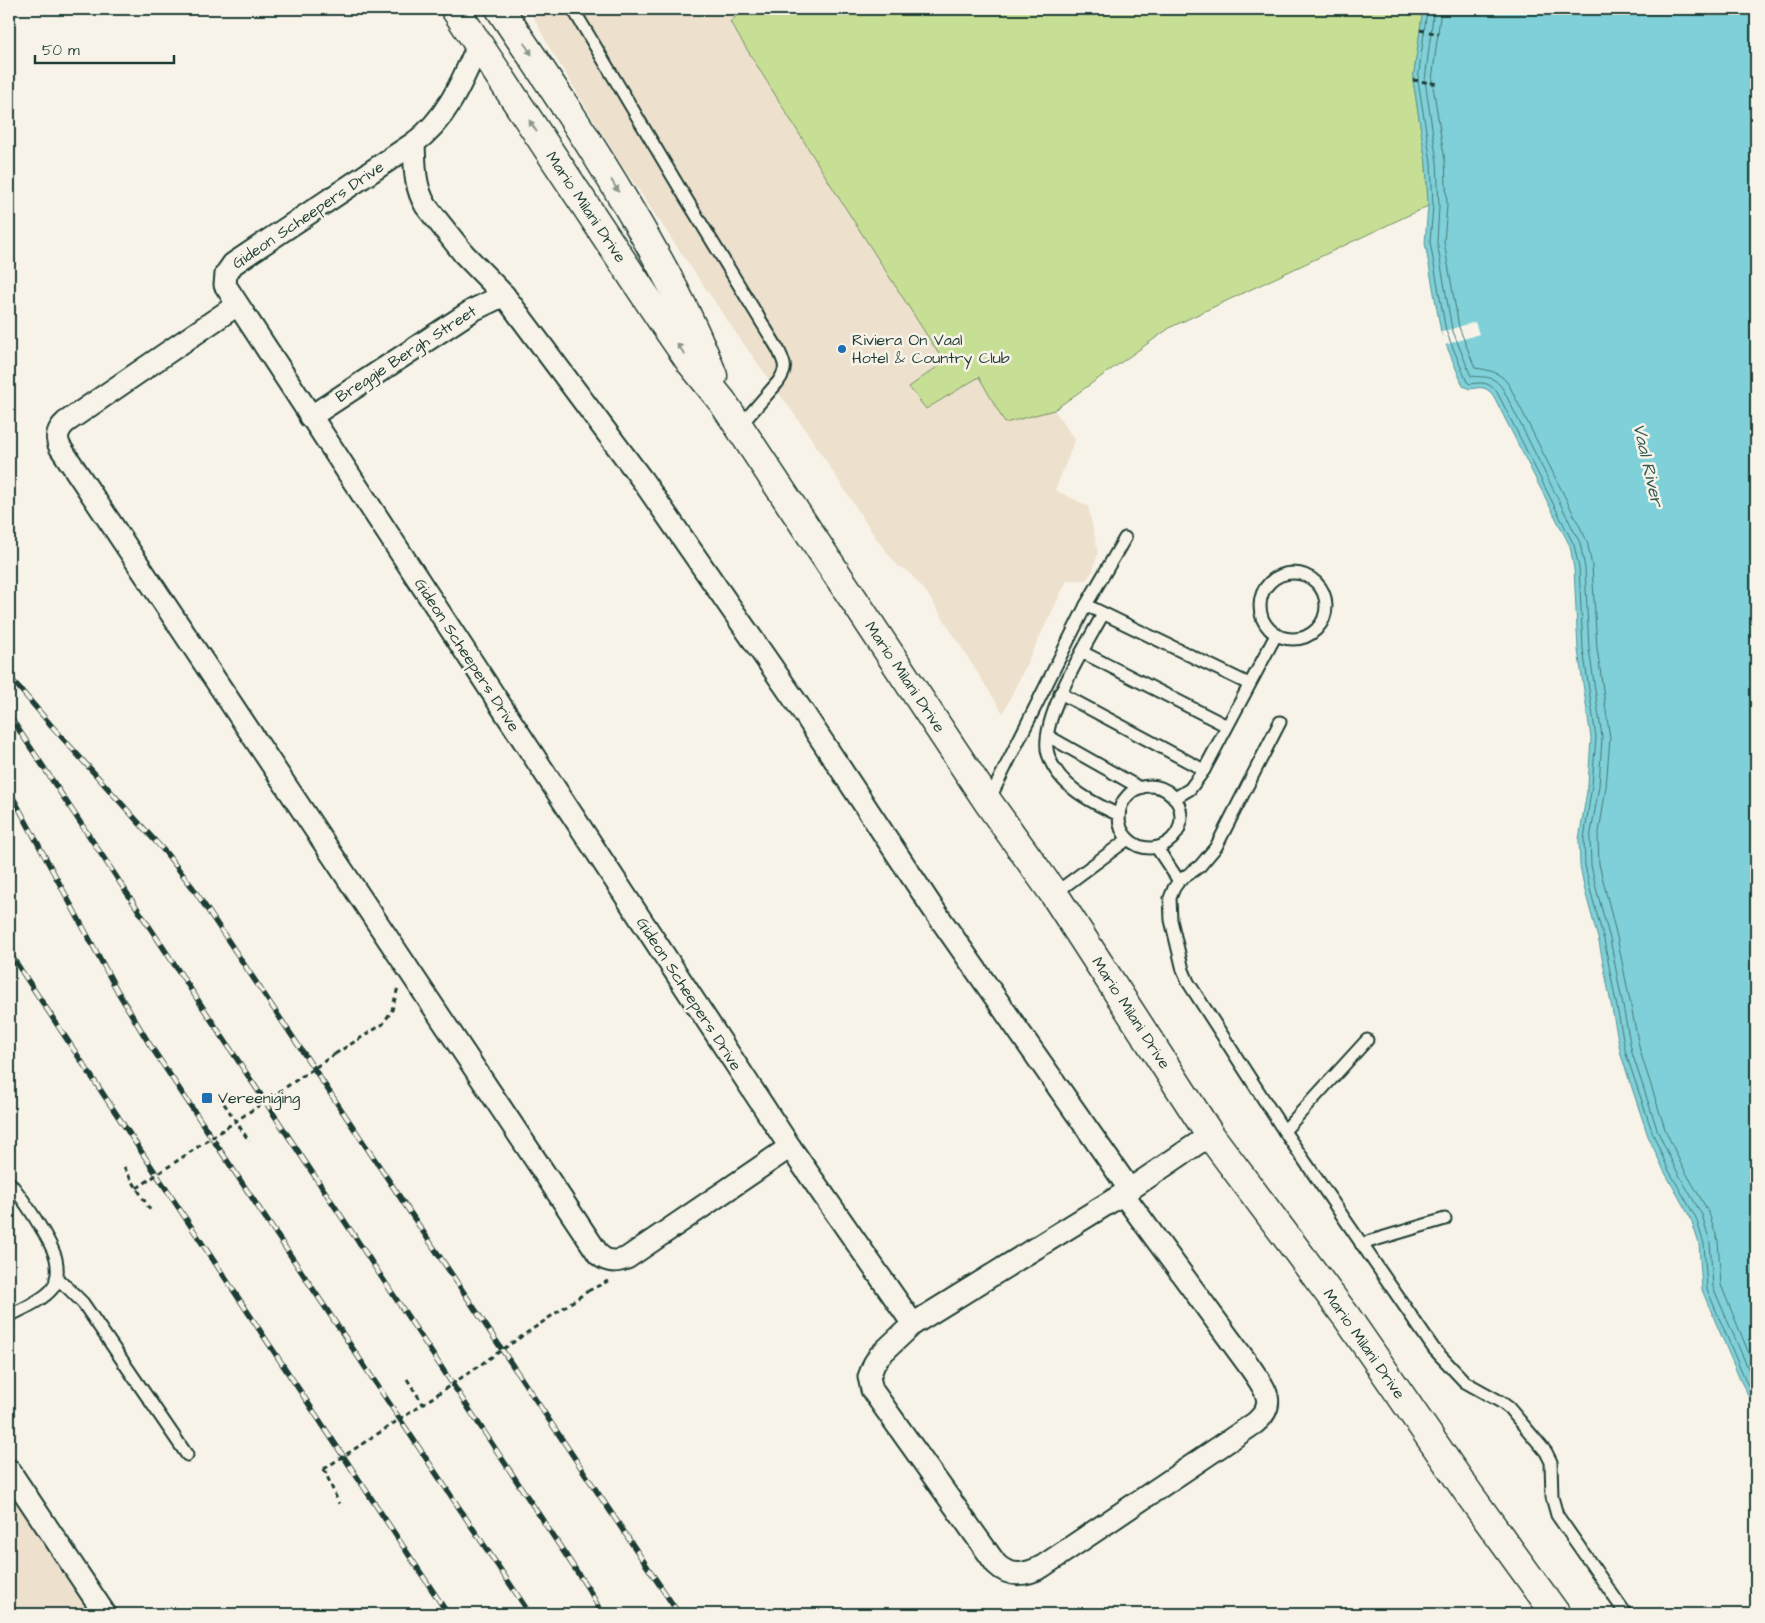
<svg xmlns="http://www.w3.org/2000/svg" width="1765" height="1623" font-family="'Architects Daughter',sans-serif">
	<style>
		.built { fill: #ede0cc }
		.green { fill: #c7df95; stroke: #738e64 }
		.water { fill: #7fd0d8; stroke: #599596 }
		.pier { fill: #f7f3e8 }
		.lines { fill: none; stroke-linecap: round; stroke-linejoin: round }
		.shore { stroke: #457876; stroke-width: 1 }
		.lane-casing { stroke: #1f3d34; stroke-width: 15 }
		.street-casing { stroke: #1f3d34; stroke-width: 25 }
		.primary-casing { stroke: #1f3d34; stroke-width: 31 }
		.path { stroke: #1f3d34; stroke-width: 3; stroke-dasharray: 5 4; stroke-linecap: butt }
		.lane { stroke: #f7f3e8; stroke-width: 11 }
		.street { stroke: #f7f3e8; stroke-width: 21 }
		.primary { stroke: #f7f3e8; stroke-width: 28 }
		.rail-casing { stroke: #1f3d34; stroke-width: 5.5 }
		.rail { stroke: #f7f3e8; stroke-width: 4; stroke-dasharray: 11; stroke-linecap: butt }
		.path-bridge { stroke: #1f3d34; stroke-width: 3; stroke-dasharray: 5 4; stroke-linecap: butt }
		.oneway { fill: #8b988e }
		.poi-dot { fill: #1f6fb2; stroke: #f7f3e8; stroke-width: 2 }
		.labels { text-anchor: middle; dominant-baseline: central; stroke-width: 5; stroke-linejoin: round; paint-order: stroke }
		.street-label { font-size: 16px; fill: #1f3d34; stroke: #f7f3e8 }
		.poi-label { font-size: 16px; fill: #1f3d34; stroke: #f7f3e8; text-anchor: start }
		.water-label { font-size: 18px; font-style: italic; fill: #325a55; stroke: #f7f3e8 }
	</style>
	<rect width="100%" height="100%" fill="#f7f3e8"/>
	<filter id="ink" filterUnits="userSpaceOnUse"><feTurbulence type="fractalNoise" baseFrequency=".02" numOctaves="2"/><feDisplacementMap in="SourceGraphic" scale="10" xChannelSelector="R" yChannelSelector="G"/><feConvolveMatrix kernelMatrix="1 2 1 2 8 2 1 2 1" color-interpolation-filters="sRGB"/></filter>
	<g filter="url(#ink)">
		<g class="built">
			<path d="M529,9H738L740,13L730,22L839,198L944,362L910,387L927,409L979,377L1005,423L1054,410L1075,440L1055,490L1088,506L1098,553L1093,570L1086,580H1067L1003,713L927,593L907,570L898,566L878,541L805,429L738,336L624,169L551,50Z"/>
			<path d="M9,1482L95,1614H9Z"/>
		</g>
		<path class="green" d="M738,9H1423L1413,80L1426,163L1428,206L1171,327L1054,410L1005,423L979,377L926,409L909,387L944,362L839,198L730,22L740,13Z"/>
		<path class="water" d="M1423,9H1756V1409L1741,1382L1702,1290L1699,1244L1691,1219L1664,1171L1648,1136L1621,1055L1599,942L1585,891L1580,866L1579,839L1588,785L1591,738L1578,650L1574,569L1570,546L1493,395C1486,386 1480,387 1470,389L1463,386L1441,332L1425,243L1428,206L1426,163L1413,80Z"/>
		<path class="pier" d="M1475,322L1479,334L1445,345L1441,332Z"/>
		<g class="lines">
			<g class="shore">
				<path d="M1427,9L1418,80L1431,162L1433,206L1430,242L1446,331L1467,382L1470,384C1482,382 1489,382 1497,392L1574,545L1579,568L1583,649L1596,737L1592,785L1584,839L1585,865L1590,889L1604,940L1626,1054L1653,1134L1668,1169L1696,1218L1704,1244L1707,1289L1745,1380L1756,1399"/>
				<path d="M1434,9L1425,80L1437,162L1439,206L1437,242L1452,329L1471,376C1486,378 1492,374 1503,389L1580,543L1585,568L1589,649L1602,737L1599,786L1590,839L1591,865L1596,888L1610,939L1632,1053L1658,1132L1674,1166L1702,1215L1710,1242L1713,1287L1756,1387"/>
				<path d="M1441,9L1432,80L1445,161L1447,206L1444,242L1459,327L1475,368C1490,370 1500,372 1509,385L1587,541L1592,566L1597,648L1610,738L1606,787L1598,839L1599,864L1617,937L1640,1051L1665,1129L1680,1162L1709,1213L1718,1241L1721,1285L1756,1371"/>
			</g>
			<defs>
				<g id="lane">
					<path d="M573,9L679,187L778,349C785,364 788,368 778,382L739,427"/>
					<circle cx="1293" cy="606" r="33"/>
					<path d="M1086,605L1249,684"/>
					<path d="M1103,614C1087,644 1038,721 1048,754C1058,786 1091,802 1119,815"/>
					<path d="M1082,652L1227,726"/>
					<path d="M1060,693L1204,770"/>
					<path d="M1280,722L1216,847L1200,866L1179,881L1174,888L1170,898L1171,920L1183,970L1188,982L1284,1131L1434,1349L1465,1382L1501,1402L1509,1408L1546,1452L1551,1462L1552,1497L1557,1515L1626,1614"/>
					<path d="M1048,736L1140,788"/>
					<circle cx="1150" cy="817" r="31"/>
					<path d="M1175,798L1190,789L1204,770L1276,635"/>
					<path d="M989,800L1086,605L1125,538"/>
					<path d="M1157,848L1179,881"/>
					<path d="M1054,894L1128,839"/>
					<path d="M1284,1131L1367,1040"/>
					<path d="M9,1182C21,1195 52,1242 56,1259C58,1268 58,1281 52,1289C42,1301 22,1309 9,1316"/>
					<path d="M1361,1244L1445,1219"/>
					<path d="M56,1278L68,1288L83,1303L187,1455"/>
				</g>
				<g id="street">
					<path d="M479,43C462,81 448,118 414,143L233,264L226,274L225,285L790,1147L913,1324"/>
					<path d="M414,143C415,166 414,186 426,206L464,254L504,295L643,481L803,712L932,907L1130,1190"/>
					<path d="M237,305L66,422C58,429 55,437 60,447L599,1255C608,1263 617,1262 627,1258L790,1147"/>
					<path d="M310,417L473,310L504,295"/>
					<path d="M1123,1194L1250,1367C1264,1388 1279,1403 1255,1423L1043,1566C1027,1575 1010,1578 996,1564L872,1390L869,1377L874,1364L879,1356L913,1324L1123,1194L1210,1135"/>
					<path d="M9,1470L105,1614"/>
				</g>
				<g id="primary">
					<path d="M455,9L664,324L691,363L722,401L988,802L1054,894L1210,1135L1346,1316L1469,1494L1556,1614"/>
					<path d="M500,9C544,74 588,139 628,207C660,261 691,317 713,376"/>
				</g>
			</defs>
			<use href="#lane" class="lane-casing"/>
			<use href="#street" class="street-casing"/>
			<use href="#primary" class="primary-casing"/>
			<g class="path">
				<path d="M1420,30L1439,34"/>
				<path d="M1413,80L1438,84"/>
				<path d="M335,1054L383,1024L392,1010L398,987"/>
				<path d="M219,1096L249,1141"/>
				<path d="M124,1167L152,1213"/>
				<path d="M588,1291L608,1281"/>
				<path d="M407,1379L423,1404"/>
				<path d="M324,1469L339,1504"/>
			</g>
			<use href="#lane" class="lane"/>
			<use href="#street" class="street"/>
			<use href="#primary" class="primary"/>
			<defs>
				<g id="rail">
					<path d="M9,676L50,724L166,853L193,888L679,1614"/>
					<path d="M9,715L591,1593L602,1614"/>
					<path d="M9,790L118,992L150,1045L530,1614"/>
					<path d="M9,952L448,1614"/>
				</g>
			</defs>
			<use href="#rail" class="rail-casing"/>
			<use href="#rail" class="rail"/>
			<g class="path-bridge">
				<path d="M137,1188L335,1054"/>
				<path d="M324,1469L423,1404L588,1291"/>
			</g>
		</g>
		<defs><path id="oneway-solid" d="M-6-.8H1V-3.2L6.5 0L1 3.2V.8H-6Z" transform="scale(1.25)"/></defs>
		<g class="oneway">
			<use href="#oneway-solid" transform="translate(528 49) rotate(56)"/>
			<use href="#oneway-solid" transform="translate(533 126) rotate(-123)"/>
			<use href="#oneway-solid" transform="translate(615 186) rotate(59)"/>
			<use href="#oneway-solid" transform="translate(681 349) rotate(-124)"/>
		</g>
	</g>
	<g class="poi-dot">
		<circle cx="842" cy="349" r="5"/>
		<rect x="201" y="1092" width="12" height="12" rx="2.5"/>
	</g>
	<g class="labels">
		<g class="street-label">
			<text transform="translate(586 207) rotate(56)">Mario Milani Drive</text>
			<text transform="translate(308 215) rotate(-34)">Gideon Scheepers Drive</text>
			<text transform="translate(406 354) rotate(-33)">Breggie Bergh Street</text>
			<text transform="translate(467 655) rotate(57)">Gideon Scheepers Drive</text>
			<text transform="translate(905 677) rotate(56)">Mario Milani Drive</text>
			<text transform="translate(689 994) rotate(57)">Gideon Scheepers Drive</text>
			<text transform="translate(1131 1013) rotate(57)">Mario Milani Drive</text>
			<text transform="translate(1364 1344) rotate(55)">Mario Milani Drive</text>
		</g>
		<g class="poi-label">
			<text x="852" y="340">Riviera On Vaal<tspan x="852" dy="18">Hotel &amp; Country Club</tspan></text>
			<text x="218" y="1098">Vereeniging</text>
		</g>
		<g class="water-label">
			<text transform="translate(1648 465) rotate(77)">Vaal River</text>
		</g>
	</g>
	<rect width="1765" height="1623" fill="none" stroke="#f7f3e8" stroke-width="30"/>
	<rect x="15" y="15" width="1735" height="1593" fill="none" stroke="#1f3d34" stroke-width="2" filter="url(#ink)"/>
	<path d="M35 55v8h139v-8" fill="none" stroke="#1f3d34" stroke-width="2.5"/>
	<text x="42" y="55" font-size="15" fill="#1f3d34" stroke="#f7f3e8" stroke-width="4" paint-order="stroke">50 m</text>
</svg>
